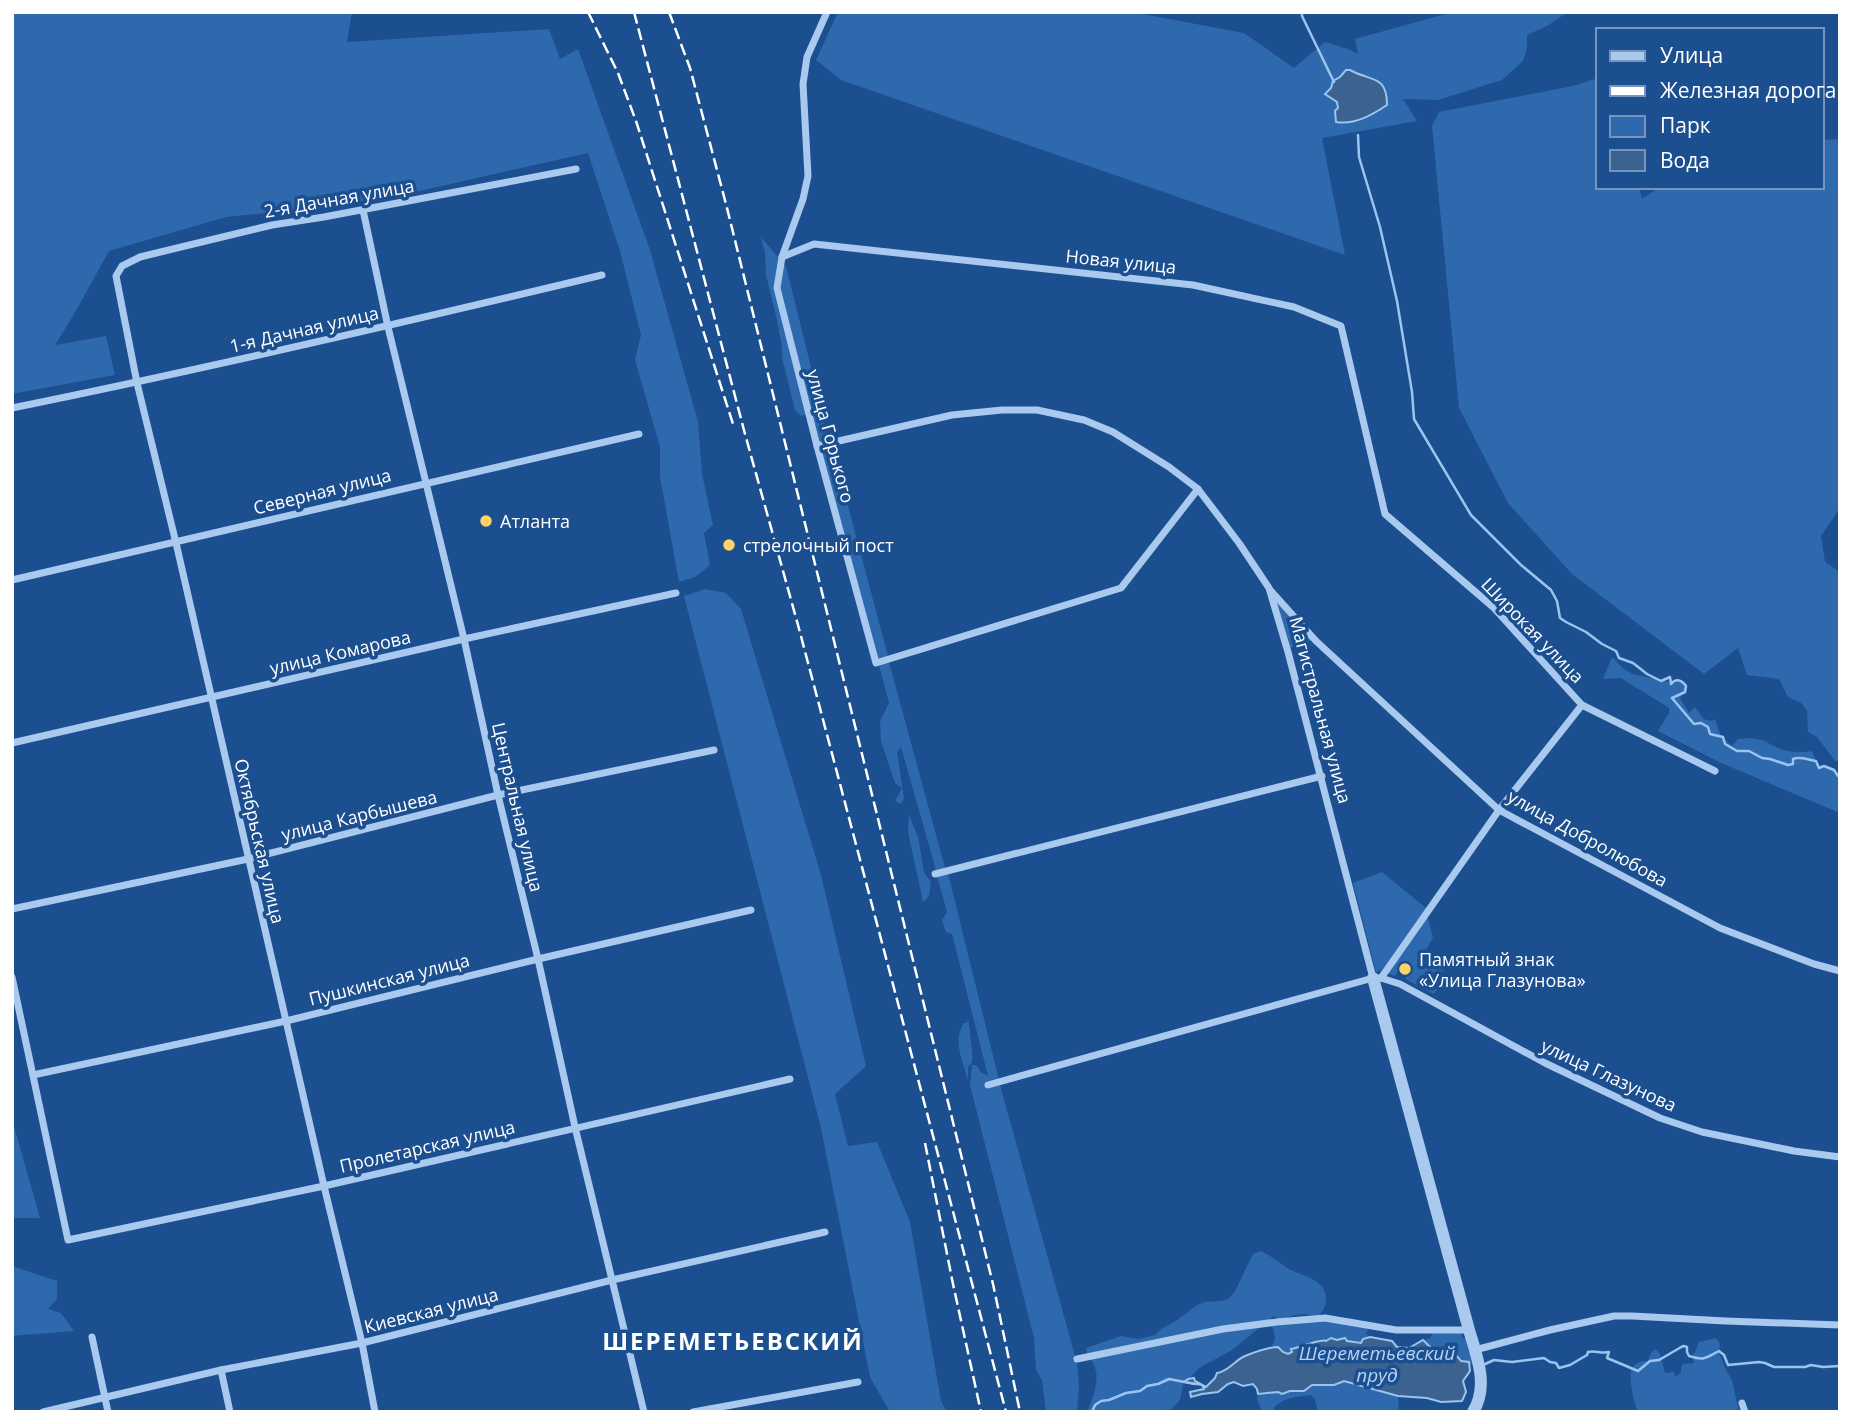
<svg xmlns="http://www.w3.org/2000/svg" width="1852" height="1424" font-family="'Open Sans',sans-serif">
	<style>
		.green { fill: #2e69ad }
		.water { fill: #3c6290; stroke: #9cc4f0; stroke-width: 2 }
		.lines { fill: none; stroke-linecap: round; stroke-linejoin: round }
		.stream { stroke: #9cc4f0; stroke-width: 2.5 }
		.minor { stroke: #a9c9ee; stroke-width: 7 }
		.tertiary { stroke: #a9c9ee; stroke-width: 12 }
		.rail { stroke: #fff; stroke-width: 2.5; stroke-dasharray: 12 5; stroke-linecap: butt }
		.poi-dot { fill: #ffd166; stroke: #1b4f8f; stroke-width: 2.5 }
		.labels { text-anchor: middle; dominant-baseline: central; stroke-width: 7; stroke-linejoin: round; paint-order: stroke }
		.street-label { font-size: 18px; fill: #fff; stroke: #1b4f8f }
		.poi-label { font-size: 18px; fill: #fff; stroke: #1b4f8f; text-anchor: start }
		.water-label { font-size: 19px; font-style: italic; fill: #b5d3f5; stroke: #1b4f8f }
		.district-label { font-size: 24px; font-weight: bold; letter-spacing: 2px; fill: #fff; stroke: #1b4f8f }
	</style>
	<rect width="100%" height="100%" fill="#1b4f8f"/>
	<g class="green">
		<path d="M12,12H352L347,42L549,29L560,59L578,49L650,250L698,422L702,474L713,525L704,533L710,565L695,577L679,582L660,477V447L635,360L641,335L620,251L588,153L366,203L226,217L109,251L73,316L55,345L106,336L115,375L12,394Z"/>
		<path d="M838,12H1132L1244,33L1294,68L1325,42L1351,50L1358,54L1355,39L1453,12H1568L1547,26L1527,35V48L1523,61L1502,80L1438,100L1403,99L1417,121L1322,138L1345,255L841,80L816,60Z"/>
		<path d="M1598,78V187H1639L1642,199L1660,187H1822V140L1840,139V508L1821,536L1825,562L1840,572V762L1835,761L1817,737L1808,732L1807,710L1801,703L1788,697L1779,679L1747,675L1738,648L1704,674L1572,574L1508,503L1459,408L1432,126L1439,112L1573,86Z"/>
		<path d="M761,237L778,257L775,287L807,414L801,416L795,410L782,358V347L777,320L766,275L765,253Z"/>
		<path d="M783,263L786,266L829,440L819,443L780,288Z"/>
		<path d="M832,446L888,656L878,659L821,449Z"/>
		<path d="M705,589L726,593L741,609L821,875L866,1066L835,1094L848,1146L877,1142L910,1222L941,1401L947,1412H890L870,1377L821,1128L684,596Z"/>
		<path d="M1275,600L1312,640L1290,648Z"/>
		<path d="M1612,657L1624,669L1633,674L1674,683L1680,681L1684,684L1685,690L1680,698L1689,713L1695,707L1704,719L1710,721L1715,719L1721,737L1732,746L1738,739C1746,738 1754,738 1762,740C1767,741 1772,746 1778,748C1788,752 1801,753 1812,751L1818,766L1829,767L1837,771L1838,775H1840V813L1721,763L1658,731L1669,713V708L1621,678L1603,679Z"/>
		<path d="M889,662L945,868L936,870L901,747L897,752L904,798L901,804L895,801L902,788L895,783L881,741L880,721L889,703L879,665Z"/>
		<path d="M909,815L918,837L924,872L931,882L929,896L923,902L908,832Z"/>
		<path d="M1382,872L1426,908L1382,970L1376,972L1353,883Z"/>
		<path d="M948,873L999,1080L985,1084L986,1089L1000,1085L1077,1363L1079,1386L1077,1412H1046L1042,1380L1036,1370L1034,1338L970,1085L972,1065H976L981,1072L988,1076L952,934L946,932L942,920L947,912L937,876Z"/>
		<path d="M1427,915L1433,938L1426,950L1443,970L1440,985L1434,994L1405,979L1411,965L1403,962L1395,976L1386,973Z"/>
		<path d="M968,1018C969,1024 974,1059 972,1062C971,1064 969,1066 968,1067V1080C963,1061 952,1040 964,1023H967Z"/>
		<path d="M12,1119L40,1218H12Z"/>
		<path d="M1261,1251C1272,1256 1280,1264 1291,1270C1299,1274 1309,1276 1317,1282C1329,1290 1329,1307 1318,1316C1305,1313 1291,1313 1281,1322L1274,1316L1232,1350L1199,1368L1183,1385L1180,1400L1172,1409L1153,1412H1087C1092,1399 1100,1382 1095,1368C1093,1360 1087,1357 1086,1348L1121,1336L1139,1339L1155,1335L1161,1329L1176,1321L1197,1305L1205,1302L1222,1301L1229,1298L1235,1291L1253,1254Z"/>
		<path d="M12,1266L57,1281V1299L48,1309L61,1313L74,1331L12,1336Z"/>
		<path d="M1325,1320L1369,1328L1366,1334L1370,1337L1363,1339L1361,1343C1347,1341 1333,1339 1320,1341C1313,1341 1300,1347 1292,1349V1352L1288,1354L1283,1352L1278,1347H1273L1272,1344L1274,1343L1275,1337L1272,1326Z"/>
		<path d="M1433,1332H1462V1338H1469L1468,1349L1472,1355V1364L1470,1365L1469,1363L1461,1362C1451,1349 1444,1357 1430,1351V1347L1423,1340L1430,1338Z"/>
		<path d="M1716,1338L1720,1344L1719,1353L1727,1372L1732,1380L1739,1412H1638C1634,1403 1627,1375 1633,1367C1636,1362 1643,1361 1648,1361L1651,1353L1656,1349L1660,1354L1665,1373L1674,1372L1675,1377L1681,1373V1367L1683,1364L1694,1363L1693,1354L1695,1352L1699,1342Z"/>
		<path d="M1344,1381L1398,1396L1399,1412H1318L1315,1400L1311,1395C1298,1397 1283,1397 1274,1408L1275,1412H1262L1257,1399L1258,1394L1296,1390L1315,1385H1334Z"/>
	</g>
	<g class="water">
		<path d="M1346,70H1350C1372,82 1387,75 1387,105C1372,115 1355,125 1336,122L1335,111L1338,108L1337,102L1325,94L1331,88L1333,81L1340,77Z"/>
		<path d="M1370,1337L1392,1341L1397,1347L1409,1348L1423,1340L1430,1347V1351C1433,1351 1436,1353 1440,1354C1450,1356 1451,1348 1461,1361L1469,1362L1470,1371L1463,1381L1466,1392L1462,1401L1441,1402L1427,1398L1398,1396L1344,1381L1334,1385H1312L1304,1391H1290L1282,1394L1278,1392L1258,1394L1257,1389L1253,1384L1243,1386L1234,1382L1228,1384L1218,1392L1202,1394L1191,1397L1190,1392L1204,1389L1202,1385L1184,1382L1188,1379L1194,1378L1195,1381L1206,1387L1215,1378L1217,1373C1229,1371 1235,1360 1245,1356C1255,1352 1268,1347 1278,1347L1283,1352L1288,1354L1292,1352L1291,1349C1301,1347 1312,1342 1320,1341C1331,1339 1321,1344 1331,1338L1337,1340L1345,1338L1347,1341L1361,1343L1363,1339Z"/>
	</g>
	<g class="lines">
		<g class="stream">
			<path d="M1302,12V16L1334,82"/>
			<path d="M1358,135L1359,157L1380,227L1397,301L1412,392L1414,419L1471,515L1521,565L1551,590L1557,601L1560,618L1566,622L1586,632L1602,644L1616,651L1619,658L1633,663L1647,674L1661,681L1670,677L1671,684C1676,678 1682,680 1686,686L1685,692L1672,698L1694,724L1701,723L1708,727L1710,734L1723,737L1725,744L1737,751H1749L1762,758L1770,759L1788,765L1793,764V759C1801,756 1808,760 1816,761L1819,768L1824,766L1834,770L1838,776L1840,775"/>
			<path d="M1483,1365L1494,1360L1512,1362L1544,1358L1550,1362L1556,1363L1559,1368L1570,1365L1587,1355L1588,1352C1595,1350 1601,1354 1609,1352L1607,1358L1638,1371L1650,1361L1659,1360L1683,1346L1687,1347V1352L1689,1356C1705,1361 1705,1358 1719,1351L1724,1355L1728,1365L1759,1362L1765,1363L1774,1367H1805L1811,1365L1823,1367L1840,1366"/>
			<path d="M1092,1412L1095,1405L1101,1401L1109,1400L1126,1393L1140,1391L1147,1386L1158,1384L1169,1379L1195,1384"/>
		</g>
		<g class="minor">
			<path d="M827,12L807,57L803,84L808,176L803,199L782,257L777,288L817,446L876,663L1121,588L1198,489"/>
			<path d="M363,210L388,327L464,639L498,795L538,959L575,1127L644,1412"/>
			<path d="M782,257L814,244L1193,285L1294,307L1341,326L1385,514L1493,607L1582,705L1499,810L1381,978H1373L988,1085"/>
			<path d="M12,408C210,368 406,322 602,275"/>
			<path d="M817,446L952,415L1002,410H1037L1084,420L1113,432L1169,467L1198,489L1239,543L1269,588L1288,652L1373,978"/>
			<path d="M12,580L639,434"/>
			<path d="M1271,591L1316,641L1499,810L1720,928L1814,964L1840,971"/>
			<path d="M1582,705L1715,771"/>
			<path d="M12,743L464,639L676,593"/>
			<path d="M935,874L1322,776"/>
			<path d="M12,909L248,859L498,795L714,750"/>
			<path d="M12,977L68,1240L324,1186L790,1079"/>
			<path d="M1381,978L1400,984L1545,1063L1660,1118L1702,1132L1794,1151L1840,1157"/>
			<path d="M33,1075L286,1021L538,959L751,910"/>
			<path d="M92,1337L108,1412"/>
			<path d="M1475,1350L1550,1330L1614,1316H1632L1726,1321L1840,1325"/>
			<path d="M1077,1359L1223,1329L1277,1322L1325,1318L1396,1330H1469"/>
			<path d="M221,1370L230,1412"/>
			<path d="M1742,1403L1745,1412"/>
			<path d="M43,1412L221,1370L362,1343L612,1280L825,1232"/>
			<path d="M375,1412L362,1343L324,1186L176,543L137,383L116,276L122,266L140,257L272,225L324,217L576,169"/>
			<path d="M693,1412L858,1382"/>
		</g>
		<path class="tertiary" d="M1373,978L1469,1330C1477,1357 1489,1386 1473,1412"/>
		<g class="rail">
			<path d="M588,12L618,73L636,121L733,424"/>
			<path d="M634,12L745,434L798,625L1006,1412"/>
			<path d="M669,12L690,68L726,204L993,1284L1020,1412"/>
			<path d="M925,1143L953,1284L981,1412"/>
		</g>
	</g>
	<g class="poi-dot">
		<circle cx="486" cy="521" r="7"/>
		<circle cx="729" cy="545" r="7"/>
		<circle cx="1405" cy="969" r="7"/>
	</g>
	<g class="labels">
		<g class="street-label">
			<text transform="translate(339 198) rotate(-10)">2-я Дачная улица</text>
			<text transform="translate(1121 261) rotate(6)">Новая улица</text>
			<text transform="translate(304 329) rotate(-13)">1-я Дачная улица</text>
			<text transform="translate(831 436) rotate(75)">улица Горького</text>
			<text transform="translate(322 491) rotate(-14)">Северная улица</text>
			<text transform="translate(1533 630) rotate(46)">Широкая улица</text>
			<text transform="translate(340 652) rotate(-13)">улица Комарова</text>
			<text transform="translate(1321 710) rotate(75)">Магистральная улица</text>
			<text transform="translate(518 807) rotate(77)">Центральная улица</text>
			<text transform="translate(359 815) rotate(-14)">улица Карбышева</text>
			<text transform="translate(1588 838) rotate(29)">улица Добролюбова</text>
			<text transform="translate(260 841) rotate(77)">Октябрьская улица</text>
			<text transform="translate(389 979) rotate(-14)">Пушкинская улица</text>
			<text transform="translate(1609 1075) rotate(25)">улица Глазунова</text>
			<text transform="translate(427 1146) rotate(-13)">Пролетарская улица</text>
			<text transform="translate(431 1310) rotate(-14)">Киевская улица</text>
		</g>
		<g class="poi-label">
			<text x="500" y="521">Атланта</text>
			<text x="743" y="545">стрелочный пост</text>
			<text x="1419" y="959">Памятный знак<tspan x="1419" dy="21">«Улица Глазунова»</tspan></text>
		</g>
		<g class="water-label">
			<text x="1377" y="1353">Шереметьевский<tspan x="1377" dy="22">пруд</tspan></text>
		</g>
		<g class="district-label">
			<text x="733" y="1340">ШЕРЕМЕТЬЕВСКИЙ</text>
		</g>
	</g>
	<rect width="1852" height="1424" fill="none" stroke="#ffffff" stroke-width="28"/>
	<rect x="1596" y="28" width="228" height="161" fill="#1b4f8f" stroke="#7695bc" stroke-width="2"/>
	<rect x="1610" y="51" width="35" height="10" fill="#a9c9ee" stroke="#7695bc" stroke-width="2"/>
	<text x="1660" y="63" font-size="21" fill="#ffffff">Улица</text>
	<rect x="1610" y="86" width="35" height="10" fill="#ffffff" stroke="#7695bc" stroke-width="2"/>
	<text x="1660" y="98" font-size="21" fill="#ffffff">Железная дорога</text>
	<rect x="1610" y="116" width="35" height="21" fill="#2e69ad" stroke="#7695bc" stroke-width="2"/>
	<text x="1660" y="133" font-size="21" fill="#ffffff">Парк</text>
	<rect x="1610" y="150" width="35" height="21" fill="#3c6290" stroke="#7695bc" stroke-width="2"/>
	<text x="1660" y="168" font-size="21" fill="#ffffff">Вода</text>
</svg>
